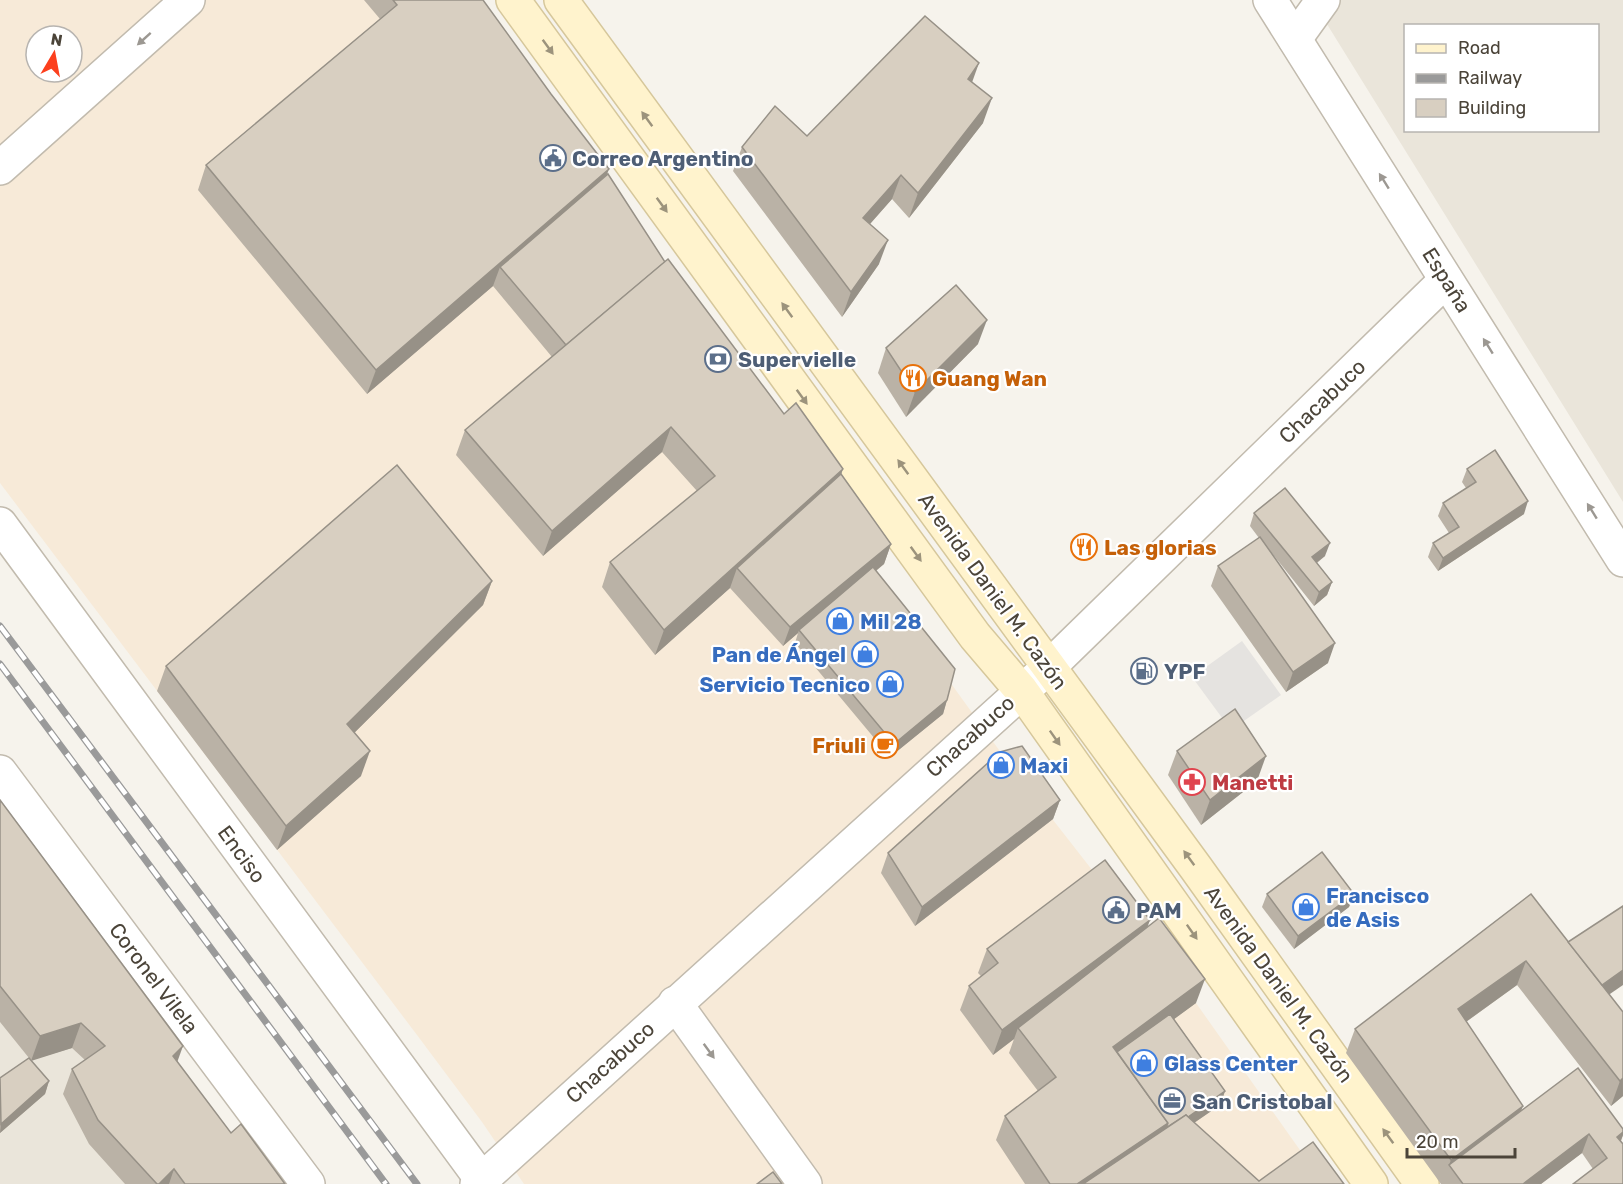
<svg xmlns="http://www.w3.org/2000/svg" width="1623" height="1184" font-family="Rubik,sans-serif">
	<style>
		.residential { fill: #eae5da; fill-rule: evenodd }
		.commercial { fill: #f7ead8; fill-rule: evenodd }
		.parking { fill: #e5e3e0 }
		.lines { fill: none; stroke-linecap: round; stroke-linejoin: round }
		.minor-casing { stroke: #c2bbae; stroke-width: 36 }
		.tertiary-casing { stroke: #c2bbae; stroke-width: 36 }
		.secondary-casing { stroke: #d6c79b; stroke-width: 36 }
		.minor { stroke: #fff; stroke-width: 33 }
		.tertiary { stroke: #fff; stroke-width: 33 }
		.secondary { stroke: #fff3cd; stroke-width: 33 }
		.rail-casing { stroke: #9a9a9a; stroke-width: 7 }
		.rail { stroke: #fff; stroke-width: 4.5; stroke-dasharray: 14; stroke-linecap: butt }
		.wall { fill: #bab2a6 }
		.shaded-wall { fill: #979187 }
		.building { fill: #d8cfc1; stroke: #979187; stroke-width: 1.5 }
		.oneway { fill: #9c9892 }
		.oneway2 { fill: #9c937c }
		.labels { text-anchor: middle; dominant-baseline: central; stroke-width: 4.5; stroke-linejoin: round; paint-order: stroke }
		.service-label { font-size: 21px; font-weight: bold; fill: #4e5e75; stroke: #fff; text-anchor: start }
		.street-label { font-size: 21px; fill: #4b4439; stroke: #fff }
		.food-label { font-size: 21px; font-weight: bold; fill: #c56008; stroke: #fff; text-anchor: start }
		.shop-label { font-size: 21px; font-weight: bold; fill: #366cbe; stroke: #fff; text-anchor: start }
		.health-label { font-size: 21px; font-weight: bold; fill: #be3a42; stroke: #fff; text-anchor: start }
	</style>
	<rect width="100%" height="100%" fill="#f6f3ec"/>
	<g class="residential">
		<path d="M1312,0H1623V502ZM1406,26H1598V130H1406Z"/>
		<path d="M0,836L258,1184H0Z"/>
	</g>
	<path class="commercial" d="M0,0H457L1007,761L1196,1003L1324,1184H524L482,1122L417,1035L0,483ZM36,36H72V72H36Z"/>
	<path class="parking" d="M1242,641L1281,695L1231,730L1192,677Z"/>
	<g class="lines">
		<defs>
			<g id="minor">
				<path d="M1270,0L1623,560"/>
				<path d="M1295,39L1323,0"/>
				<path d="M0,168L188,0"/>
				<path d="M0,524L485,1184"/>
				<path d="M1049,667L1446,280"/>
				<path d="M0,772L308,1184"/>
				<path d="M675,1003L805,1184"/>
			</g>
			<path id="tertiary" d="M477,1184L1049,667"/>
			<g id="secondary">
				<path d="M513,0L975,636L1021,690L1371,1184"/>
				<path d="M561,0L1196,868L1422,1184"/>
			</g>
		</defs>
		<use href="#minor" class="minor-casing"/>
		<use href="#tertiary" class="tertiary-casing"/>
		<use href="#secondary" class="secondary-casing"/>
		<use href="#minor" class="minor"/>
		<use href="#tertiary" class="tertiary"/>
		<use href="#secondary" class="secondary"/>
		<defs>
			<g id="rail">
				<path d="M0,626L417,1184"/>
				<path d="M0,664L386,1184"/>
			</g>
		</defs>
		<use href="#rail" class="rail-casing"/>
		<use href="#rail" class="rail"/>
	</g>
	<g class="wall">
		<path d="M364,0H483L608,174L665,262L784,414L843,469L841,474L891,544L884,564L876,571L947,700L943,714L890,757L795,643L798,633L783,646L730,588L655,655L602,587L610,562L697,491L662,452L543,556L456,455L465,430L552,357L493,286L367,394L198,190L206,165L380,19Z"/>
		<path d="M972,82L983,123L909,218L892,199L870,224L879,264L842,317L733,171L742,147L807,136Z"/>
		<path d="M978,344L906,417L878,373L886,348Z"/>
		<path d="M1467,469L1524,514L1438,571L1428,557L1433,543L1449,533L1438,516L1443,503L1466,488L1462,482Z"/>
		<path d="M1254,513L1325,556L1317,563L1332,582L1327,595L1314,606L1271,552L1328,663L1286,692L1211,586L1218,566L1259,538L1250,526Z"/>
		<path d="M492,581L483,605L354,733L361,776L277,850L157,691L166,666Z"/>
		<path d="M1177,751L1257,781L1201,825L1168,775Z"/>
		<path d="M0,800L177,1061L231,1133L285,1184H125L89,1144L63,1094L72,1069L85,1060L72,1048L31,1060L49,1081L45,1094L0,1133V1078L29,1058L0,1022Z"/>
		<path d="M1060,800L1053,819L915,926L881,873L888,853Z"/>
		<path d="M1267,894H1354L1349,907L1294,949L1262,907Z"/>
		<path d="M1531,894L1609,994L1623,1096L1611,1106L1517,985L1466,1022L1521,1111L1623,1135L1621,1141L1623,1184L1593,1169L1582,1153L1541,1184H1441L1346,1053L1355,1029Z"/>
		<path d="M1147,928L1196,1003L1174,1019L1225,1091L1220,1105L1194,1123L1259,1181L1344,1184H1025L996,1140L1005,1116L1038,1091L1009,1053L1014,1039L993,1055L960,1010L969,986L981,976L978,973L987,949Z"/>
	</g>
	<g class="shaded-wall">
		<path d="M979,63L970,88L968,79Z"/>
		<path d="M992,98L983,123L909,218L918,193Z"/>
		<path d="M609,169L600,193L500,267L493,286L367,394L376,370Z"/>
		<path d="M901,175L892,199L854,242L863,218Z"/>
		<path d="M888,240L879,264L842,317L851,292Z"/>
		<path d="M987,320L978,344L906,417L915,392Z"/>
		<path d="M671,427L662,452L543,556L552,531Z"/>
		<path d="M843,469L834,494L737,568L730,588L655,655L664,630Z"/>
		<path d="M1528,501L1524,514L1438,571L1443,558Z"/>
		<path d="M1330,543L1325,556L1307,570L1312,557Z"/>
		<path d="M891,544L884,564L801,631L799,630L798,633L783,646L790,627Z"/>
		<path d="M492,581L483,605L338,749L347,724Z"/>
		<path d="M1332,582L1327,595L1314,606L1319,592Z"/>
		<path d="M1335,643L1328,663L1286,692L1293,672Z"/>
		<path d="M947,700L943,714L890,757L894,744Z"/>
		<path d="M370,751L361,776L277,850L286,826Z"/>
		<path d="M1266,756L1257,781L1201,825L1210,800Z"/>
		<path d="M1060,800L1053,819L915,926L922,907Z"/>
		<path d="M1354,894L1349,907L1294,949L1298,936Z"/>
		<path d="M1150,920L1141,945L1018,1028L1014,1039L993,1055L1002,1030Z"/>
		<path d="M1526,961L1517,985L1449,1034L1458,1009Z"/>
		<path d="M1623,970V985L1591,1007L1598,988Z"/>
		<path d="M1205,979L1196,1003L1113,1064V1047Z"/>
		<path d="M81,1023L72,1048L31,1061L40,1036Z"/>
		<path d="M183,1046L174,1071L173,1056Z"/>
		<path d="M1623,1078V1096L1611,1106L1620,1081Z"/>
		<path d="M49,1081L45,1094L0,1133L1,1124Z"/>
		<path d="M1225,1091L1220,1105L1105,1184H1077L1168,1123Z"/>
		<path d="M1523,1106L1514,1130L1449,1165L1451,1160Z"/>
		<path d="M1623,1132V1135L1617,1150V1137Z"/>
		<path d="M1589,1134L1582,1153L1541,1184H1523Z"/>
		<path d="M174,1169L169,1184H159Z"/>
	</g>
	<g class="building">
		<path d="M393,0H483L551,94L609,169L376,370L206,165L397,5Z"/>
		<path d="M925,16L979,63L968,79L992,98L918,193L901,175L863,218L888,240L851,292L742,147L775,106L807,136Z"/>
		<path d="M608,174L665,262L566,345L500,267Z"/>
		<path d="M668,259L784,414L796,403L843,469L664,630L610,562L715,476L671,427L552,531L465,430Z"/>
		<path d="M956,285L987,320L915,392L886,348Z"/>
		<path d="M1495,450L1528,501L1443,558L1433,543L1459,527L1443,503L1476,482L1467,469Z"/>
		<path d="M397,465L492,581L347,724L370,751L286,826L166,666Z"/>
		<path d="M841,474L891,544L790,627L737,568Z"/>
		<path d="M1285,488L1330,543L1312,557L1332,582L1319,592L1254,513Z"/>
		<path d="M1260,537L1335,643L1293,672L1218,566Z"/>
		<path d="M873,567L955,669L947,700L894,744L799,630Z"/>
		<path d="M1235,709L1266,756L1210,800L1177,751Z"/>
		<path d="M1022,746L1060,800L922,907L888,853L1000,752Z"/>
		<path d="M0,800L183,1046L173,1056L231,1133L241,1124L285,1184H185L174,1169L159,1184H157L98,1120L72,1069L105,1046L81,1023L40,1036L0,986Z"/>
		<path d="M1322,852L1354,894L1298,936L1267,894Z"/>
		<path d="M1105,860L1150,920L1002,1030L969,986L998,963L987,949Z"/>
		<path d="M1531,894L1623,1012V1078L1620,1081L1526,961L1458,1009L1523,1106L1451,1160L1355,1029Z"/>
		<path d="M1623,906V970L1602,985L1568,942Z"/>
		<path d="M1159,918L1205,979L1113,1047L1168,1123L1077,1184H1050L1005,1116L1056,1077L1018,1028Z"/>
		<path d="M1170,1014L1225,1091L1188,1117L1186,1115L1166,1128L1168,1123L1117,1052Z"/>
		<path d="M29,1058L49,1081L1,1124L0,1078Z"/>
		<path d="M1578,1068L1623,1129V1132L1617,1137L1623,1144V1184H1573L1607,1158L1589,1134L1523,1184H1463L1449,1165Z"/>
		<path d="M1186,1115L1259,1181L1313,1142L1344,1184H1083Z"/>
		<path d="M773,1172L782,1184H757Z"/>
	</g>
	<defs><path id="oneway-solid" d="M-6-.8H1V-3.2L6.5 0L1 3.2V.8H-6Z" transform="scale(1.5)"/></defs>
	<g class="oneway">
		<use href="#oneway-solid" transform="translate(144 39) rotate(138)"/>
		<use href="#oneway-solid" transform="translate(1384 181) rotate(-122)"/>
		<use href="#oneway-solid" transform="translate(1488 346) rotate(-122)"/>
		<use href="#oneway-solid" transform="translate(1592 511) rotate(-122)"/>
		<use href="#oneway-solid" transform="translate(709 1051) rotate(54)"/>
	</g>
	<g class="oneway2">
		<use href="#oneway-solid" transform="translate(548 47) rotate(54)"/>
		<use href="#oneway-solid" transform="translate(647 119) rotate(-126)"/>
		<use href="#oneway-solid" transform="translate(662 205) rotate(54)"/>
		<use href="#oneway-solid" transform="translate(787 310) rotate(-126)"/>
		<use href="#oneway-solid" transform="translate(802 397) rotate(54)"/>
		<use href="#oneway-solid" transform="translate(903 467) rotate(-126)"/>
		<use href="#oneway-solid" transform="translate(916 554) rotate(54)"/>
		<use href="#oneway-solid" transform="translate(1055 738) rotate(55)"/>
		<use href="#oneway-solid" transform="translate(1189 858) rotate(-126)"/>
		<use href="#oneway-solid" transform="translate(1192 932) rotate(55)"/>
		<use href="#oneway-solid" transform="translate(1388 1136) rotate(-126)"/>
	</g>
	<defs>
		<symbol id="civic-ring" viewBox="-11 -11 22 22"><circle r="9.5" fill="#fff" stroke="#5c6f8a" stroke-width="1.5"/><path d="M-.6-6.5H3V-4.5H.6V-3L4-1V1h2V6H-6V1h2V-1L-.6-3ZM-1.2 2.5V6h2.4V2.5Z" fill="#5c6f8a"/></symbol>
		<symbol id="bank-ring" viewBox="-11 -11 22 22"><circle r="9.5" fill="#fff" stroke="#5c6f8a" stroke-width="1.5"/><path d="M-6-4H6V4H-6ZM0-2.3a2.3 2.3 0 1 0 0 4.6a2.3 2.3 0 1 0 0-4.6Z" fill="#5c6f8a"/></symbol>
		<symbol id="restaurant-ring" viewBox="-11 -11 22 22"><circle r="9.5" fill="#fff" stroke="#e8710a" stroke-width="1.5"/><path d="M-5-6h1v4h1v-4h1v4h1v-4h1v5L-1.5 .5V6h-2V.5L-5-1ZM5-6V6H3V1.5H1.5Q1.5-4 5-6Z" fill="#e8710a"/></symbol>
		<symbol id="shop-ring" viewBox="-11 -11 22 22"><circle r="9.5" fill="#fff" stroke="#3f7fe0" stroke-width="1.5"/><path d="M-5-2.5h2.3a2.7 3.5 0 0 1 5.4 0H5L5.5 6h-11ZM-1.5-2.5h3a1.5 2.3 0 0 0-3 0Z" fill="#3f7fe0"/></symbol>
		<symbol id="fuel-ring" viewBox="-11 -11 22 22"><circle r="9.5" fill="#fff" stroke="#5c6f8a" stroke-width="1.5"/><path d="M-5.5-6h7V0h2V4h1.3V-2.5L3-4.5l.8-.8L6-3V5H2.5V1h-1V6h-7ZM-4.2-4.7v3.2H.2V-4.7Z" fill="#5c6f8a"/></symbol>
		<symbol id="cafe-ring" viewBox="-11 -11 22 22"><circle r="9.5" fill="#fff" stroke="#e8710a" stroke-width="1.5"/><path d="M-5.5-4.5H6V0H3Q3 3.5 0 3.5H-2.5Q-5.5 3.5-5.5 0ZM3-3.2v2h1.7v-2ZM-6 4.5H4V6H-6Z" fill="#e8710a"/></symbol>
		<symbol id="pharmacy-ring" viewBox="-11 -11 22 22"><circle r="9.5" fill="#fff" stroke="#e0444e" stroke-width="1.5"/><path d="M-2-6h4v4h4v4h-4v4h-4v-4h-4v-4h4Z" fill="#e0444e"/></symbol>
		<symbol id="office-ring" viewBox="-11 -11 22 22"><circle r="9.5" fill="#fff" stroke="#5c6f8a" stroke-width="1.5"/><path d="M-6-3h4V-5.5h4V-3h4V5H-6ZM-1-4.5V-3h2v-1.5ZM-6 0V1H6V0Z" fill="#5c6f8a"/></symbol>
	</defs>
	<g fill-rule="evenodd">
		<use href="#civic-ring" x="538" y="143" width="30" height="30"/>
		<use href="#bank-ring" x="703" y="344" width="30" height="30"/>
		<use href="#restaurant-ring" x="898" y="363" width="30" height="30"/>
		<use href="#restaurant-ring" x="1069" y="532" width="30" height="30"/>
		<use href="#shop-ring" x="825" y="606" width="30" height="30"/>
		<use href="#shop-ring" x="850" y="639" width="30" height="30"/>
		<use href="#fuel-ring" x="1129" y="656" width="30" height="30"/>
		<use href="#shop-ring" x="875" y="669" width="30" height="30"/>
		<use href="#cafe-ring" x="870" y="730" width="30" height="30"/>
		<use href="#shop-ring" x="986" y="750" width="30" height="30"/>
		<use href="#pharmacy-ring" x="1177" y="767" width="30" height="30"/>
		<use href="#shop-ring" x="1291" y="892" width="30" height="30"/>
		<use href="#civic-ring" x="1101" y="895" width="30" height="30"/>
		<use href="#shop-ring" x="1129" y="1048" width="30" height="30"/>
		<use href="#office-ring" x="1157" y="1086" width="30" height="30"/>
	</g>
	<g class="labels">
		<g class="service-label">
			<text x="572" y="158">Correo Argentino</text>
			<text x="738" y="359">Supervielle</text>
			<text x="1164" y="671">YPF</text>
			<text x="1136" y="910">PAM</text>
			<text x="1192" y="1101">San Cristobal</text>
		</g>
		<g class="street-label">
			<text transform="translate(1447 280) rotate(58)">España</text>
			<text transform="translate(1322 401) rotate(-44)">Chacabuco</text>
			<text transform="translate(993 591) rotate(54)">Avenida Daniel M. Cazón</text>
			<text transform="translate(970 736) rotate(-42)">Chacabuco</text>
			<text transform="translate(242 854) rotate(54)">Enciso</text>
			<text transform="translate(154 978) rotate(53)">Coronel Vilela</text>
			<text transform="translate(1279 984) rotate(54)">Avenida Daniel M. Cazón</text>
			<text transform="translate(610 1062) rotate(-42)">Chacabuco</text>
		</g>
		<g class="food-label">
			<text x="932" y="378">Guang Wan</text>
			<text x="1104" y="547">Las glorias</text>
			<text x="866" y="745" text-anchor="end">Friuli</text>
		</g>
		<g class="shop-label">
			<text x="860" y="621">Mil 28</text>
			<text x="846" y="654" text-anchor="end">Pan de Ángel</text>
			<text x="870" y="684" text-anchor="end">Servicio Tecnico</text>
			<text x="1020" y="765">Maxi</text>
			<text x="1326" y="895">Francisco<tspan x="1326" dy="24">de Asis</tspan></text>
			<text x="1164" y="1063">Glass Center</text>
		</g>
		<g class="health-label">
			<text x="1212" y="782">Manetti</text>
		</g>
	</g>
	<rect x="1404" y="24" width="195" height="108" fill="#ffffff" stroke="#b7b4b0" stroke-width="1.5"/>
	<rect x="1416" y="44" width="30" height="9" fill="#fff3cd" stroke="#b7b4b0" stroke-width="1.5"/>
	<text x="1458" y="54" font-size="18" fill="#4b4439">Road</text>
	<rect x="1416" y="74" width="30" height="9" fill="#9a9a9a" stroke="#b7b4b0" stroke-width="1.5"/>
	<text x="1458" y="84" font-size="18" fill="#4b4439">Railway</text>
	<rect x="1416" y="99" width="30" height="18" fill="#d8cfc1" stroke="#b7b4b0" stroke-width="1.5"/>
	<text x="1458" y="114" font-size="18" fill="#4b4439">Building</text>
	<g transform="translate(54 54) rotate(10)"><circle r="28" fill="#ffffff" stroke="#b7b4b0" stroke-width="1.5"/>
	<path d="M0-4.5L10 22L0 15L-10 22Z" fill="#fc3f1d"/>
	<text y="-9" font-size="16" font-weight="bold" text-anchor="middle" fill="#4b4439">N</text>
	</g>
	<path d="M1407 1148v9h108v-9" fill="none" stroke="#4b4439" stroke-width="3"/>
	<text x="1416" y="1148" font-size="18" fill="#4b4439" stroke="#ffffff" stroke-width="4.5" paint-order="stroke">20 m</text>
</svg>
